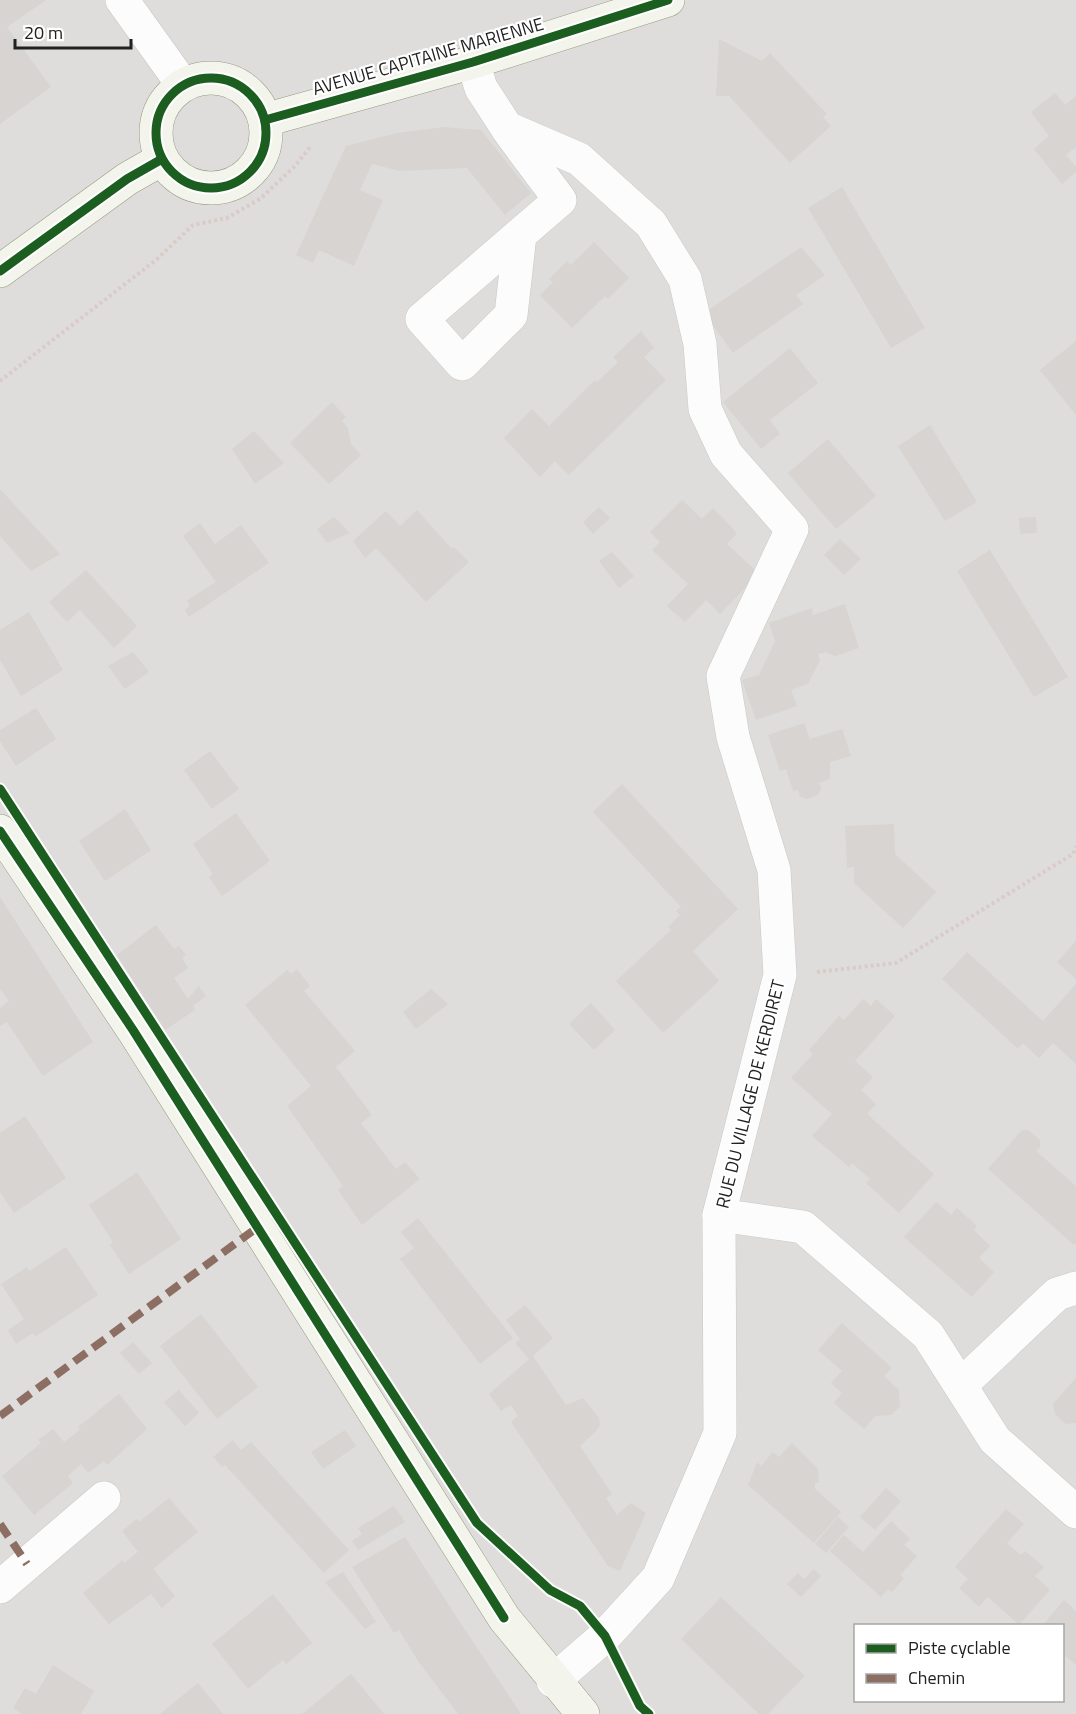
<svg xmlns="http://www.w3.org/2000/svg" width="1076" height="1714" font-family="'Titillium Web',sans-serif">
	<style>
		.residential { fill: #dfdddb; fill-rule: evenodd }
		.building { fill: #d7d4d1 }
		.lines { fill: none; stroke-linecap: round; stroke-linejoin: round }
		.street-casing { stroke: #c8c8c6; stroke-width: 34 }
		.secondary-casing { stroke: #979b80; stroke-width: 34 }
		.path { stroke: #d9cbc8; stroke-width: 4; stroke-dasharray: 3 3; stroke-linecap: butt }
		.street { stroke: #fdfcfc; stroke-width: 33 }
		.secondary { stroke: #f3f5ec; stroke-width: 33 }
		.quiet { stroke: #8d6e63; stroke-width: 8; stroke-dasharray: 15 8; stroke-linecap: butt }
		.cycleway-casing { stroke: #fff; stroke-width: 13 }
		.cycleway { stroke: #1b5e20; stroke-width: 9 }
		.labels { text-anchor: middle; dominant-baseline: central; stroke-width: 4.5; stroke-linejoin: round; paint-order: stroke }
		.street-label { font-size: 18px; fill: #212121; stroke: #fff }
	</style>
	<rect width="100%" height="100%" fill="#f0eeea"/>
	<path class="residential" d="M0,0H1076V1714H0ZM856,1626H1062V1700H856Z"/>
	<g class="building">
		<path d="M0,0H46L7,27L51,87L0,124Z"/>
		<path d="M719,39L762,61L770,53L827,114L823,117L831,126L790,163L729,96H716Z"/>
		<path d="M1055,93L1065,105L1076,96V147L1066,155L1076,167V172L1062,184L1034,149L1049,136L1031,112Z"/>
		<path d="M444,127L481,130L531,193L505,215L467,168L400,171L372,164L360,190L383,200L354,266L319,250L313,263L296,255L346,146L397,133Z"/>
		<path d="M842,187L925,328L891,348L808,208Z"/>
		<path d="M594,242L629,278L608,299L605,296L572,328L540,295L553,282L549,279L567,261L571,265Z"/>
		<path d="M801,247L825,275L796,295L803,304L733,353L704,313Z"/>
		<path d="M641,331L654,348L644,357L666,380L569,475L555,461L540,477L504,438L532,409L549,426L595,380L597,382L618,362L613,357Z"/>
		<path d="M1076,341V415L1040,370Z"/>
		<path d="M790,348L818,383L770,420L780,434L761,449L723,402Z"/>
		<path d="M332,402L346,417L342,421L348,428L351,444L361,455L329,484L290,443Z"/>
		<path d="M930,425L977,502L945,521L898,446Z"/>
		<path d="M254,431L284,463L255,484L232,449Z"/>
		<path d="M828,439L876,496L836,529L788,473Z"/>
		<path d="M0,489L23,514L60,554L31,571L0,536Z"/>
		<path d="M682,500L702,519L713,508L737,533L727,544L759,574L720,614L706,600L685,622L667,606L688,584L652,550L660,542L650,532Z"/>
		<path d="M599,507L610,518L593,534L583,522Z"/>
		<path d="M417,510L451,548L454,547L469,562L426,602L376,548L365,558L353,541L386,511L400,526Z"/>
		<path d="M334,517L350,533L327,543L317,529Z"/>
		<path d="M1036,517L1037,533L1020,534L1019,518Z"/>
		<path d="M200,523L215,544L241,525L269,563L189,617L185,610L190,606L187,600L216,582L183,536Z"/>
		<path d="M840,539L861,559L844,575L824,555Z"/>
		<path d="M990,550L1068,677L1034,697L957,571Z"/>
		<path d="M612,552L634,576L619,588L599,561Z"/>
		<path d="M86,570L137,626L114,648L80,610L67,622L49,602Z"/>
		<path d="M845,604L859,648L835,656L826,652L818,654L820,660L808,684L791,690L797,706L756,720L742,680L759,675L775,641L769,623L812,608L813,615Z"/>
		<path d="M29,612L63,670L21,696L0,660V630Z"/>
		<path d="M133,652L149,672L125,689L108,666Z"/>
		<path d="M36,708L56,739L16,766L0,741V730Z"/>
		<path d="M804,723L810,739L842,729L851,756L830,762V779L819,783L821,788L818,795L806,799L800,796L798,790L793,791L786,769L780,771L768,735Z"/>
		<path d="M210,751L239,789L212,809L184,770Z"/>
		<path d="M622,784L738,909L693,951L719,981L663,1033L616,981L671,930L668,927L680,915L676,911L681,907L593,812Z"/>
		<path d="M125,809L151,850L105,881L79,841Z"/>
		<path d="M236,813L270,861L222,896L209,877L213,874L193,844Z"/>
		<path d="M894,824L895,854L936,892L903,928L854,883V867L847,868L845,826Z"/>
		<path d="M0,897L93,1042L43,1076L7,1022L0,1026V1008L9,1001L0,989Z"/>
		<path d="M156,925L174,949L179,946L186,955L182,958L188,968L174,978L188,999L199,986L206,996L193,1006L195,1010L165,1030L117,955Z"/>
		<path d="M1076,941V979L1057,962Z"/>
		<path d="M967,952L1043,1021L1076,984V1064L1053,1043L1039,1058L1023,1043L1018,1049L942,979Z"/>
		<path d="M297,969L310,986L304,991L355,1051L336,1067L372,1115L361,1123L396,1169L405,1162L420,1179L362,1225L338,1190L343,1186L287,1106L311,1086L245,1005L287,970L291,974Z"/>
		<path d="M431,989L448,1004L416,1029L403,1012Z"/>
		<path d="M863,999L871,1006L876,999L895,1016L855,1061L873,1077L861,1090L876,1104L867,1114L934,1174L899,1213L866,1183L870,1179L852,1163L849,1167L812,1136L832,1114L791,1078L813,1054L809,1050L839,1016L844,1020Z"/>
		<path d="M591,1003L615,1030L594,1050L569,1024Z"/>
		<path d="M25,1116L66,1178L14,1213L0,1192V1133Z"/>
		<path d="M1022,1130H1028L1040,1140V1147L1036,1151L1076,1186V1243L1074,1245L988,1169Z"/>
		<path d="M137,1172L181,1239L129,1274L110,1245L113,1242L89,1205Z"/>
		<path d="M936,1202L951,1215L957,1208L977,1226L974,1230L990,1246L979,1258L994,1272L972,1297L904,1237Z"/>
		<path d="M418,1218L513,1338L480,1364L400,1259L414,1248L401,1232Z"/>
		<path d="M66,1247L98,1295L35,1337L33,1333L16,1344L8,1330L24,1319L1,1284L27,1267L29,1271Z"/>
		<path d="M525,1305L553,1338L533,1356L566,1405L583,1398L599,1418L600,1425L596,1431L580,1446L612,1494L606,1498L617,1515L631,1503L646,1513L620,1571L608,1566L511,1422L518,1416L511,1405L501,1411L489,1394L529,1359L515,1343L520,1339L506,1320Z"/>
		<path d="M201,1314L258,1387L217,1419L160,1346Z"/>
		<path d="M842,1323L892,1368L884,1376L899,1390L900,1406L891,1415L875,1416L864,1429L834,1403L842,1393L831,1383L842,1371L818,1350Z"/>
		<path d="M133,1342L152,1363L139,1374L120,1353Z"/>
		<path d="M1076,1378V1423L1066,1424L1055,1414L1053,1404Z"/>
		<path d="M179,1390L199,1413L185,1426L164,1402Z"/>
		<path d="M119,1394L147,1429L107,1465L104,1461L88,1473L81,1464L68,1476L73,1483L34,1515L2,1476L41,1443L38,1440L53,1429L64,1442L80,1430L78,1427Z"/>
		<path d="M345,1430L356,1446L323,1469L311,1452Z"/>
		<path d="M233,1440L241,1450L251,1442L349,1550L324,1573L225,1465L222,1467L213,1457Z"/>
		<path d="M792,1443L818,1469L819,1483H815V1489L841,1512L814,1543L748,1485L757,1462L761,1466L773,1452L779,1457Z"/>
		<path d="M886,1488L901,1501L875,1530L860,1517Z"/>
		<path d="M169,1498L198,1532L153,1569L175,1596L162,1608L151,1594L109,1624L83,1593L123,1560L124,1563L138,1552L122,1531L137,1519L139,1522Z"/>
		<path d="M394,1506L405,1522L358,1550L352,1541L362,1534L358,1528Z"/>
		<path d="M1006,1509L1024,1524L1007,1543L1021,1555L1025,1551L1044,1567L1035,1576L1050,1590L1019,1625L988,1597L979,1607L959,1588L968,1579L955,1567Z"/>
		<path d="M838,1517L849,1527L826,1553L815,1544Z"/>
		<path d="M891,1521L910,1539L904,1545L917,1556L900,1575L904,1578L892,1592L888,1589L881,1597L830,1551L844,1535L863,1552Z"/>
		<path d="M405,1537L465,1630L521,1714H458L418,1661L399,1630L394,1633L352,1567Z"/>
		<path d="M814,1569L821,1576L801,1597L787,1584L798,1573L804,1579Z"/>
		<path d="M343,1572L376,1622L365,1629L325,1582Z"/>
		<path d="M273,1594L312,1643L286,1664L283,1660L248,1689L212,1644Z"/>
		<path d="M721,1597L805,1676L768,1714H759L681,1639Z"/>
		<path d="M1064,1600L1076,1611V1665L1062,1653V1626H1042Z"/>
		<path d="M53,1665L94,1691L81,1714H22L13,1708L25,1688L36,1694Z"/>
		<path d="M351,1674L384,1714H302Z"/>
		<path d="M198,1683L223,1714H160Z"/>
	</g>
	<g class="lines">
		<defs>
			<g id="street">
				<path d="M122,0L183,85"/>
				<path d="M473,62L481,88L507,128L579,159L651,224L685,279L700,344L705,409L726,454L792,529L723,676L733,737L774,870L780,975L719,1215L720,1433L658,1578L605,1636L553,1681"/>
				<path d="M508,130L560,200L422,319L462,364L511,315L520,235"/>
				<path d="M719,1215L803,1227L928,1335L995,1440L1076,1512"/>
				<path d="M962,1384L1057,1294L1076,1288"/>
				<path d="M0,1587L104,1498"/>
			</g>
			<g id="secondary">
				<circle cx="211" cy="133" r="55"/>
				<path d="M265,120L473,62L668,0"/>
				<path d="M0,271L127,179L162,159"/>
				<path d="M0,831L133,1030L504,1618L583,1714"/>
			</g>
		</defs>
		<use href="#street" class="street-casing"/>
		<use href="#secondary" class="secondary-casing"/>
		<g class="path">
			<path d="M0,381L156,260L193,225L227,218L260,199L295,166L311,146"/>
			<path d="M817,972L896,963L1073,854L1076,846"/>
		</g>
		<use href="#street" class="street"/>
		<use href="#secondary" class="secondary"/>
		<g class="quiet">
			<path d="M0,1416L258,1227"/>
			<path d="M0,1524L27,1564"/>
		</g>
		<defs>
			<g id="cycleway">
				<circle cx="211" cy="133" r="55"/>
				<path d="M265,120L473,62L668,0"/>
				<path d="M0,271L127,179L162,159"/>
				<path d="M0,789L477,1523L550,1590L580,1606L605,1636L640,1706L649,1714"/>
				<path d="M0,831L133,1030L504,1618"/>
			</g>
		</defs>
		<use href="#cycleway" class="cycleway-casing"/>
		<use href="#cycleway" class="cycleway"/>
	</g>
	<g class="labels">
		<g class="street-label">
			<text transform="translate(428 56) rotate(-16)">AVENUE CAPITAINE MARIENNE</text>
			<text transform="translate(750 1094) rotate(-76)">RUE DU VILLAGE DE KERDIRET</text>
		</g>
	</g>
	<rect x="854" y="1624" width="210" height="78" fill="#ffffff" stroke="#a6a6a6" stroke-width="1.5"/>
	<rect x="866" y="1644" width="30" height="9" fill="#1b5e20" stroke="#a6a6a6" stroke-width="1.5"/>
	<text x="908" y="1654" font-size="18" fill="#212121">Piste cyclable</text>
	<rect x="866" y="1674" width="30" height="9" fill="#8d6e63" stroke="#a6a6a6" stroke-width="1.5"/>
	<text x="908" y="1684" font-size="18" fill="#212121">Chemin</text>
	<path d="M15 39v9h116v-9" fill="none" stroke="#212121" stroke-width="3"/>
	<text x="24" y="39" font-size="18" fill="#212121" stroke="#ffffff" stroke-width="4.5" paint-order="stroke">20 m</text>
</svg>
